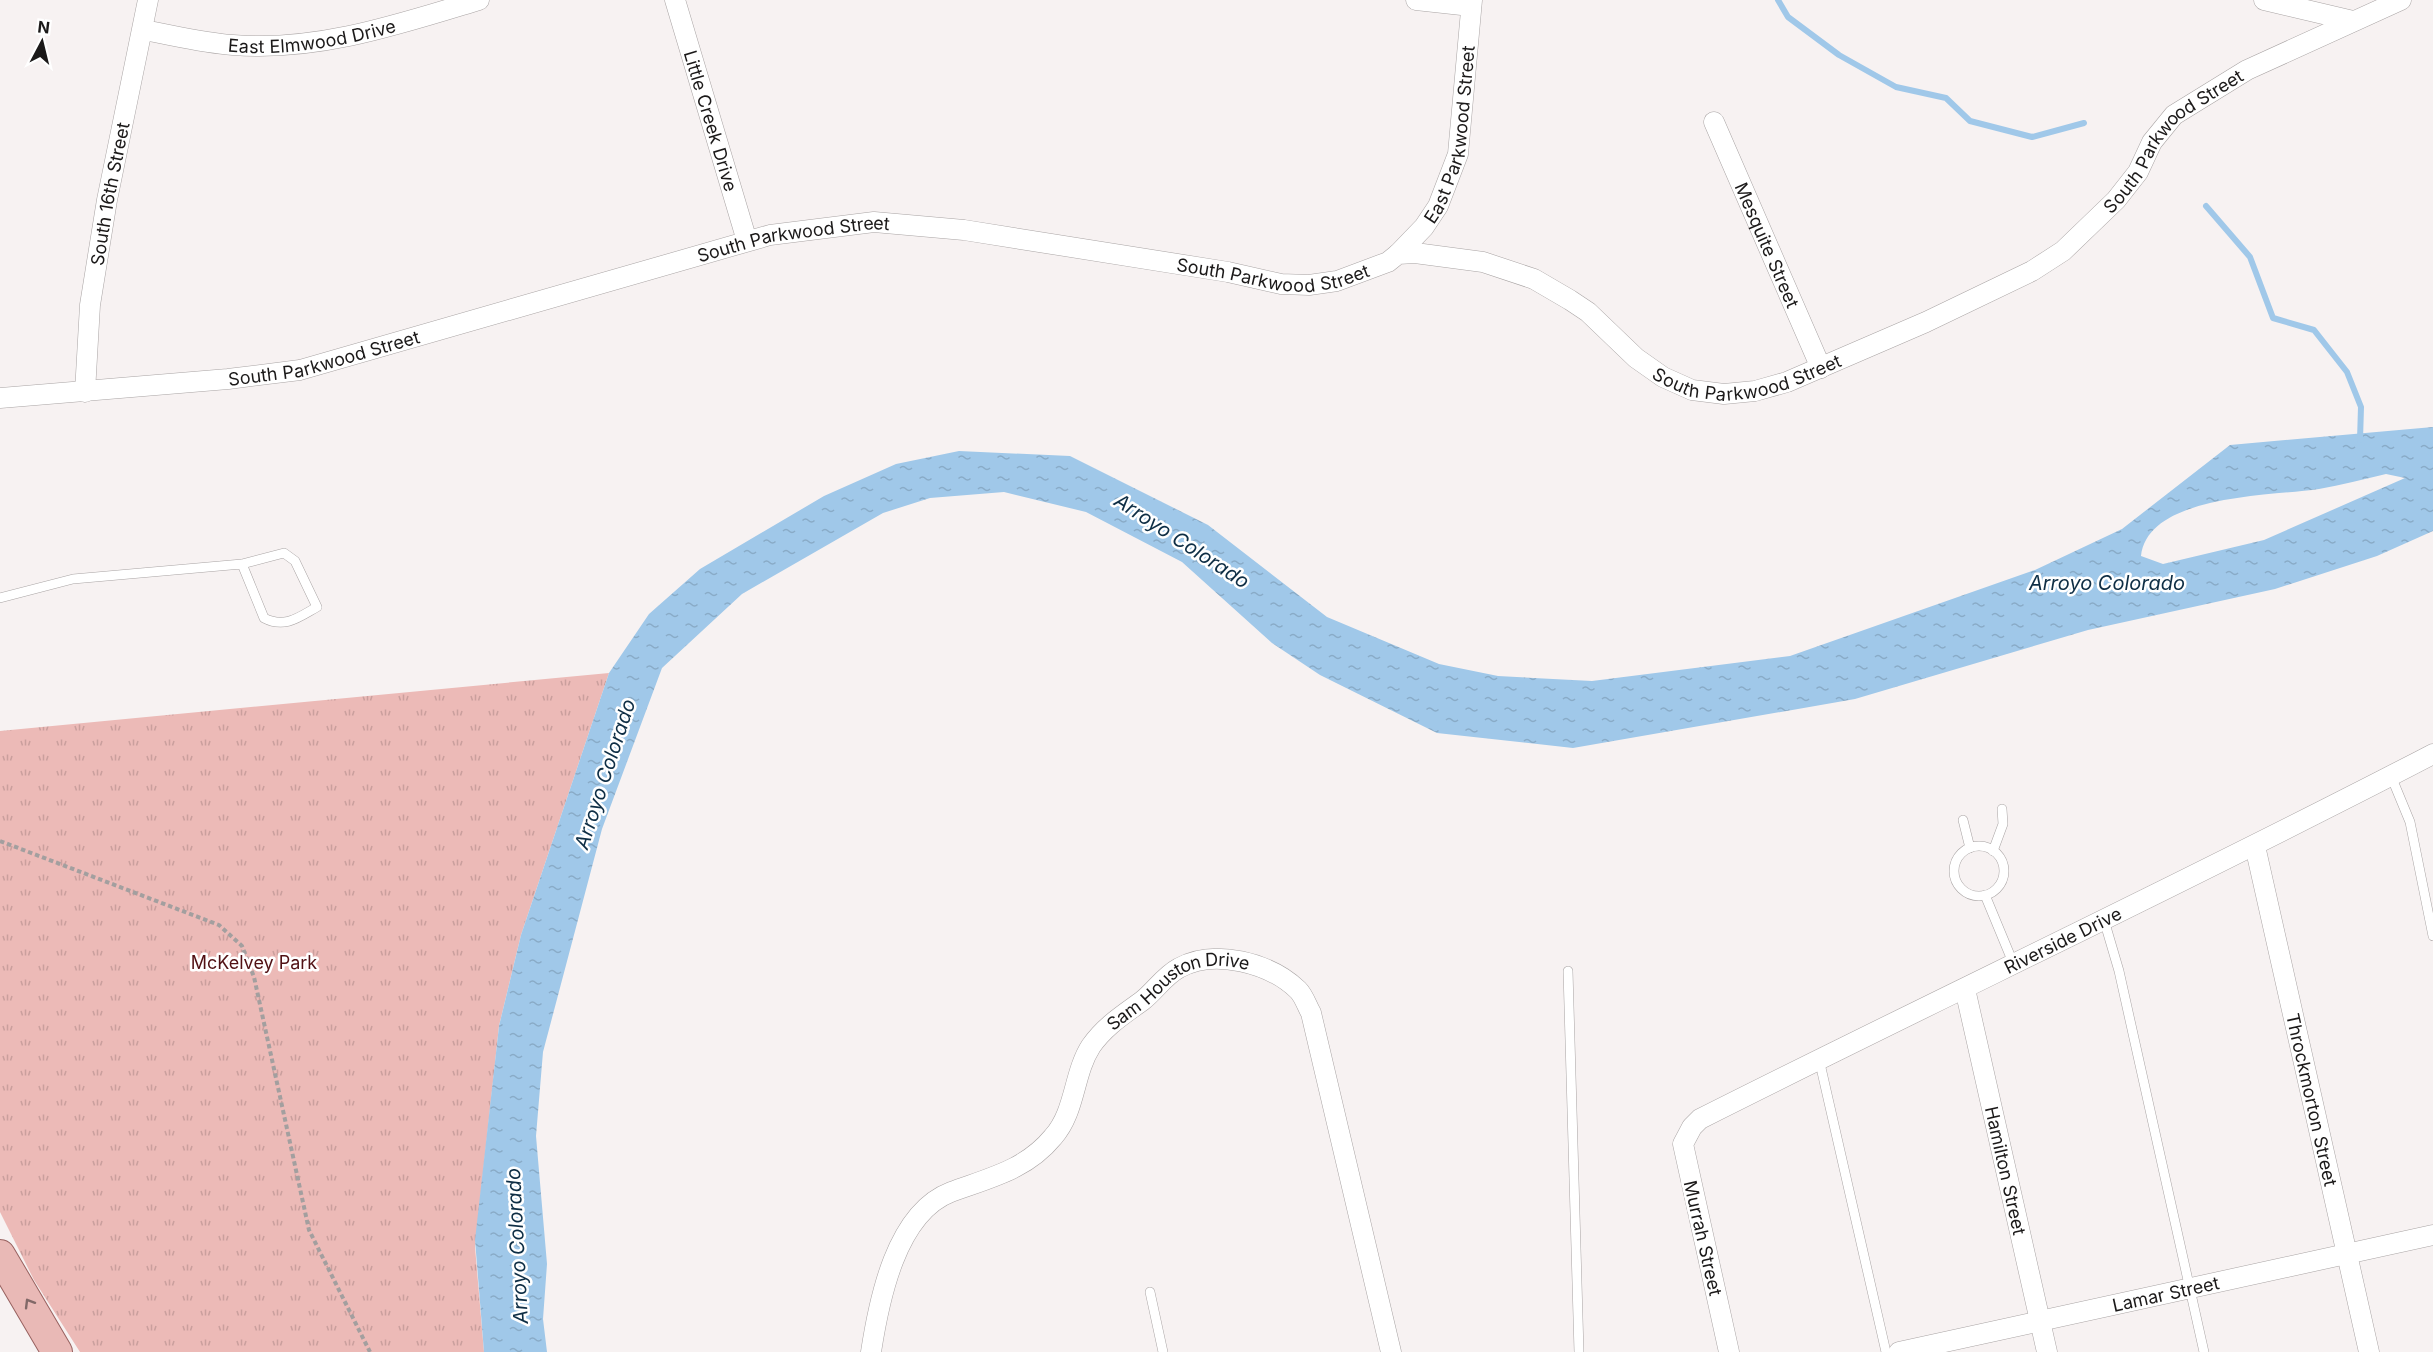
<svg xmlns="http://www.w3.org/2000/svg" width="2433" height="1352" font-family="Inter,sans-serif">
	<style>
		.park { fill: url(#park-tufts) }
		.water { fill: url(#water-ripples); fill-rule: evenodd }
		.lines { fill: none; stroke-linecap: round; stroke-linejoin: round }
		.stream { stroke: #a0c8e9; stroke-width: 6 }
		.service-casing { stroke: #a9a4a4; stroke-width: 10 }
		.minor-casing { stroke: #a9a4a4; stroke-width: 21 }
		.primary-casing { stroke: #986260; stroke-width: 32 }
		.path { stroke: #a39f9f; stroke-width: 4; stroke-dasharray: 4.5 3; stroke-linecap: butt }
		.service { stroke: #fff; stroke-width: 9 }
		.minor { stroke: #fff; stroke-width: 20 }
		.primary { stroke: #e9b9b6; stroke-width: 30 }
		.oneway { stroke: #826968 }
		.labels { text-anchor: middle; dominant-baseline: central; stroke-width: 5; stroke-linejoin: round; paint-order: stroke }
		.street-label { font-size: 18px; fill: #1b1919; stroke: #fff }
		.park-label { font-size: 18px; fill: #511114; stroke: #fff }
		.water-label { font-size: 20px; font-style: italic; fill: #0e2e45; stroke: #fff }
	</style>
	<defs>
		<pattern id="park-tufts" width="24" height="20" patternUnits="userSpaceOnUse" patternTransform="scale(1.5)"><rect width="24" height="20" fill="#ecbab7"/><path d="M3 7l-1-3M5 7V3M7 7l1-3M15 17l-1-3M17 17v-4M19 17l1-3" fill="none" stroke="#ca9f9d"/></pattern>
		<pattern id="water-ripples" width="26" height="14" patternUnits="userSpaceOnUse" patternTransform="scale(1.5)"><rect width="26" height="14" fill="#a0c8e9"/><path d="M2 4q2-2 4 0t4 0M15 11q2-2 4 0t4 0" fill="none" stroke="#89abc7"/></pattern>
	</defs>
	<rect width="100%" height="100%" fill="#f7f2f2"/>
	<path class="park" d="M609,673L521,935L499,1026L475,1247L484,1352H80L34,1280L0,1212V731Z"/>
	<path class="water" d="M2433,427V531L2377,556L2275,589L2088,630L1855,699L1573,748L1437,733L1320,675L1272,643L1182,562L1086,512L1004,492L930,498L883,513L742,594L662,668L602,829L543,1052L536,1136L547,1264L543,1319L547,1352H484L475,1240L499,1026L521,935L609,673L649,614L700,569L824,496L896,464L959,451L1070,456L1208,525L1327,617L1439,664L1498,676L1592,681L1790,656L2035,570L2122,529L2230,445ZM2386,474L2405,478L2264,540L2163,564L2141,556C2148,494 2273,496 2319,489C2341,485 2364,479 2386,474Z"/>
	<g class="lines">
		<g class="stream">
			<path d="M1778,0L1788,17L1839,55L1896,87L1946,98L1970,121L2032,137L2084,123"/>
			<path d="M2206,206L2250,257L2273,318L2314,330L2347,372L2361,407L2360,440"/>
		</g>
		<defs>
			<g id="service">
				<path d="M0,598L73,579L242,564L284,553L295,561L317,607C299,617 285,629 264,618L242,564"/>
				<path d="M2391,776L2410,822L2433,936"/>
				<path d="M1963,820L1970,848"/>
				<circle cx="1979" cy="871" r="25"/>
				<path d="M1993,851L2003,824L2002,809"/>
				<path d="M1985,895L2014,965"/>
				<path d="M2104,920L2119,971L2204,1352"/>
				<path d="M1568,971L1579,1352"/>
				<path d="M1819,1059L1886,1352"/>
				<path d="M1150,1292L1163,1352"/>
			</g>
			<g id="minor">
				<path id="s1" d="M675,0L747,241"/>
				<path d="M1416,0L1471,6"/>
				<path d="M2264,0L2353,21"/>
				<path id="s2" d="M143,30C172,35 203,43 233,45C317,52 400,24 479,0"/>
				<path id="s3" d="M1714,122L1821,368"/>
				<path id="s4" d="M1398,254L1424,227L1438,206L1458,154L1472,0"/>
				<path id="s5" d="M85,392L90,305L107,200L148,0"/>
				<path id="s6" d="M0,398L228,379L300,370L770,235L874,222L964,230L1228,272L1281,284L1309,285L1337,281L1388,262L1398,254L1415,253L1483,262L1534,279L1570,300L1588,312L1636,358L1663,377L1692,390L1724,394L1755,391L1787,382L1926,322L2032,271L2063,251L2116,200L2138,172L2152,142L2174,115L2247,70L2401,0"/>
				<path id="s7" d="M2255,846L2369,1352"/>
				<path id="s8" d="M1965,989L2047,1352"/>
				<path id="s9" d="M871,1352C879,1300 896,1213 951,1192C989,1178 1026,1170 1053,1137C1076,1111 1073,1074 1091,1046C1105,1026 1123,1015 1142,1001C1155,991 1164,976 1179,968C1214,948 1270,963 1298,990C1304,996 1307,1006 1311,1013L1391,1352"/>
				<path id="s10" d="M1729,1352L1683,1144L1692,1127L1700,1119C1944,996 2191,880 2433,754"/>
				<path id="s11" d="M1899,1352L2433,1235"/>
			</g>
			<path id="primary" d="M0,1255L57,1352"/>
		</defs>
		<use href="#service" class="service-casing"/>
		<use href="#minor" class="minor-casing"/>
		<use href="#primary" class="primary-casing"/>
		<path class="path" d="M0,841L219,925L242,946L254,977L309,1230L370,1352"/>
		<use href="#service" class="service"/>
		<use href="#minor" class="minor"/>
		<use href="#primary" class="primary"/>
	</g>
	<defs><path id="oneway-chevron" d="M-2-3.5L2.5 0L-2 3.5" fill="none" stroke-width="1.6" stroke-linecap="round" stroke-linejoin="round" transform="scale(1.5)"/></defs>
	<use class="oneway" href="#oneway-chevron" transform="translate(29 1303) rotate(-121)"/>
	<g class="labels">
		<g class="street-label">
			<text stroke="none"><textPath href="#s2" startOffset="171">East Elmwood Drive</textPath></text>
			<text stroke="none"><textPath href="#s1" startOffset="126">Little Creek Drive</textPath></text>
			<text stroke="none"><textPath href="#s4" startOffset="136">East Parkwood Street</textPath></text>
			<text stroke="none"><textPath href="#s6" startOffset="2325">South Parkwood Street</textPath></text>
			<text stroke="none"><textPath href="#s5" startOffset="200">South 16th Street</textPath></text>
			<text stroke="none"><textPath href="#s6" startOffset="813">South Parkwood Street</textPath></text>
			<text stroke="none"><textPath href="#s3" startOffset="134">Mesquite Street</textPath></text>
			<text stroke="none"><textPath href="#s6" startOffset="1299">South Parkwood Street</textPath></text>
			<text stroke="none"><textPath href="#s6" startOffset="327">South Parkwood Street</textPath></text>
			<text stroke="none"><textPath href="#s6" startOffset="1821">South Parkwood Street</textPath></text>
			<text stroke="none"><textPath href="#s10" startOffset="648">Riverside Drive</textPath></text>
			<text stroke="none"><textPath href="#s9" startOffset="512">Sam Houston Drive</textPath></text>
			<text stroke="none"><textPath href="#s7" startOffset="260">Throckmorton Street</textPath></text>
			<text stroke="none"><textPath href="#s8" startOffset="186">Hamilton Street</textPath></text>
			<text transform="translate(1703 1238) rotate(77)">Murrah Street</text>
			<text stroke="none"><textPath href="#s11" startOffset="273">Lamar Street</textPath></text>
		</g>
		<g class="park-label">
			<text x="254" y="962">McKelvey Park</text>
		</g>
		<g class="water-label">
			<text transform="translate(1182 541) rotate(33)">Arroyo Colorado</text>
			<text x="2107" y="583">Arroyo Colorado</text>
			<text transform="translate(605 774) rotate(-72)">Arroyo Colorado</text>
			<text transform="translate(517 1246) rotate(-93)">Arroyo Colorado</text>
		</g>
	</g>
	<g transform="translate(42 42) rotate(7)" stroke="#ffffff" stroke-width="4.5" paint-order="stroke">
	<path d="M0-4.5L10 22L0 15L-10 22Z" fill="#1b1919"/>
	<text y="-9" font-size="16" font-weight="bold" text-anchor="middle" fill="#1b1919">N</text>
	</g>
</svg>
